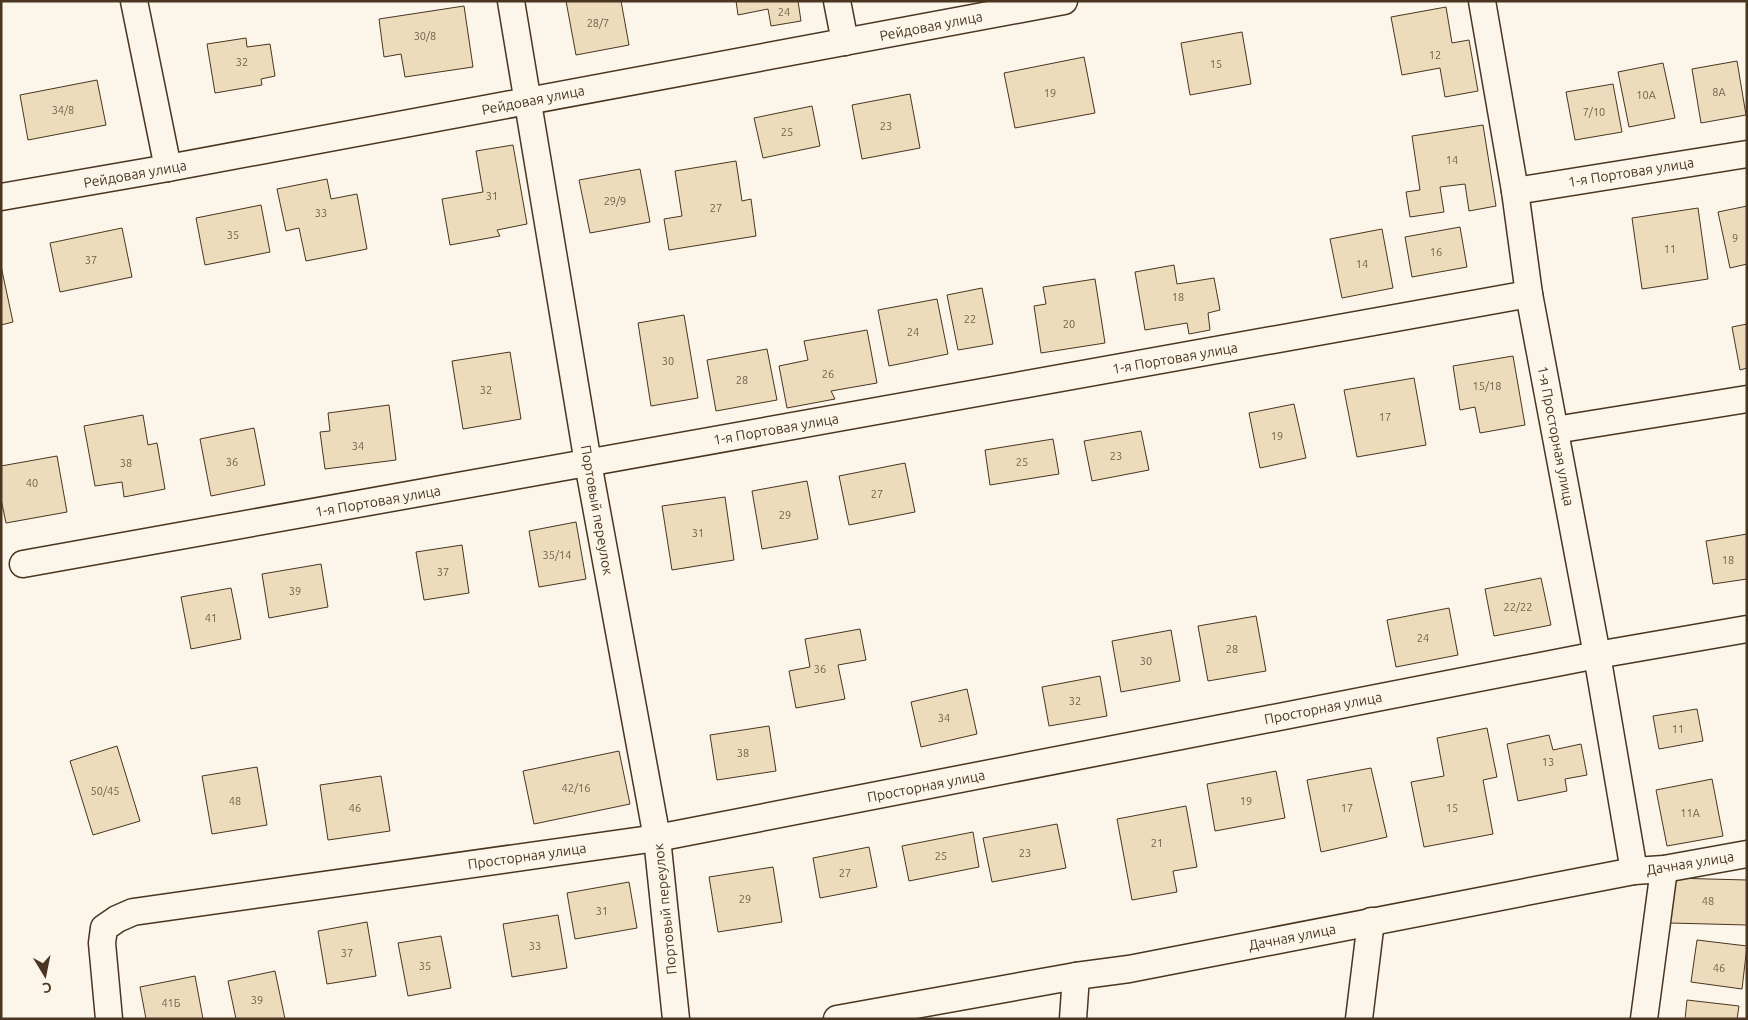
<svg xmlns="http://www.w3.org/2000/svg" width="1748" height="1020" font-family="Ubuntu,sans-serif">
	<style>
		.building { fill: #ecdcbc; stroke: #4a3520 }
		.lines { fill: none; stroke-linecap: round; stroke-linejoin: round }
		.minor-casing { stroke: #4a3520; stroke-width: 29 }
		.minor { stroke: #fbf6e9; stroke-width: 26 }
		.labels { text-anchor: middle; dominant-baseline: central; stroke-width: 4; stroke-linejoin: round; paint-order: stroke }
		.number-label { font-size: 11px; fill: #725f47 }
		.street-label { font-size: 14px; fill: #4a3520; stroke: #fbf6e9 }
	</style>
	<rect width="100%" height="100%" fill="#fbf6e9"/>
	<g class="building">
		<path d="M566,1H621L629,45L576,55Z"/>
		<path d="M736,1H798L801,21L771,26L768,9L738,15Z"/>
		<path d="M464,6L473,67L405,77L401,54L384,57L379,19Z"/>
		<path d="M1446,7L1452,43L1469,40L1478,91L1445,97L1440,68L1402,75L1391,17Z"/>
		<path d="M1242,32L1251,84L1190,95L1181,43Z"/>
		<path d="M246,38L247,47L270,44L275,76L261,79L262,85L215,93L207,44Z"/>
		<path d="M1084,57L1095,113L1015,128L1004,73Z"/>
		<path d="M1737,61L1746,115L1701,123L1692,69Z"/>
		<path d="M1663,63L1675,118L1629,127L1618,72Z"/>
		<path d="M97,80L106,125L28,140L20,95Z"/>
		<path d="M1613,84L1622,132L1575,140L1566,92Z"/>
		<path d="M910,94L920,148L862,159L852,105Z"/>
		<path d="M812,106L820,146L763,158L754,118Z"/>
		<path d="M1483,125L1496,206L1469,211L1465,184L1440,187L1444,212L1410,217L1406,192L1420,190L1412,136Z"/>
		<path d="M513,145L527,224L497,230L500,236L450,245L442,199L483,192L476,151Z"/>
		<path d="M736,161L742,201L751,199L756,236L669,250L664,219L682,216L675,171Z"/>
		<path d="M640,169L650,222L590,233L579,180Z"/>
		<path d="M327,179L331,199L357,194L367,249L306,261L299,228L286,231L277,189Z"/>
		<path d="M261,205L270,252L205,265L196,218Z"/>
		<path d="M1747,206V264L1730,268L1718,212Z"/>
		<path d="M1698,208L1708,279L1642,289L1632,218Z"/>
		<path d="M1460,227L1467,267L1412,277L1405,237Z"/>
		<path d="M122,228L132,277L60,292L50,243Z"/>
		<path d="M1382,229L1393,288L1342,298L1330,239Z"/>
		<path d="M1174,265L1177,284L1214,278L1220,310L1208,313L1210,330L1189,334L1187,323L1145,330L1135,272Z"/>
		<path d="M1,266L13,322L1,325Z"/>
		<path d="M1095,279L1105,343L1041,353L1034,306L1046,304L1043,287Z"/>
		<path d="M982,288L993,344L958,350L947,295Z"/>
		<path d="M937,299L948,354L889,366L878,310Z"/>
		<path d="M684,315L698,398L651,406L638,323Z"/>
		<path d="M1747,324V368L1740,370L1732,327Z"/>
		<path d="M867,330L877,383L831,391L835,399L787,408L779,366L808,360L804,341Z"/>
		<path d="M767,349L777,400L716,411L707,360Z"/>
		<path d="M510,352L521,419L463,429L452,361Z"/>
		<path d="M1513,356L1525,425L1480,433L1475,407L1460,410L1453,366Z"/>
		<path d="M1414,378L1426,445L1357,457L1344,390Z"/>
		<path d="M1294,404L1306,458L1260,468L1249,413Z"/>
		<path d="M389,405L396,460L325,469L320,432L330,431L328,413Z"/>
		<path d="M143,415L148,445L157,443L165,489L124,497L122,482L95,486L84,426Z"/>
		<path d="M254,428L265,485L211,496L200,439Z"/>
		<path d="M1141,431L1149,470L1092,481L1084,441Z"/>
		<path d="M1053,439L1059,474L990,485L985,450Z"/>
		<path d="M57,456L67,512L6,523L1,499V466Z"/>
		<path d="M905,463L915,512L849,525L839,476Z"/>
		<path d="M807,481L818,539L762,549L752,491Z"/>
		<path d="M725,497L734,560L672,570L662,506Z"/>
		<path d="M576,522L586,579L539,587L529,531Z"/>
		<path d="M1747,534V579L1713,584L1706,541Z"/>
		<path d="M462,545L469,593L424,600L416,552Z"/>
		<path d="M321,564L328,607L269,618L262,574Z"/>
		<path d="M1541,578L1551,625L1494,636L1485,589Z"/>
		<path d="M231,588L241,639L191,649L181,597Z"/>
		<path d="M1449,608L1458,655L1396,667L1387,620Z"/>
		<path d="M1256,616L1266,671L1208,681L1198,626Z"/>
		<path d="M860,629L866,660L838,665L845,699L796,708L789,671L810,667L805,639Z"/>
		<path d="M1171,630L1180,681L1121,692L1112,641Z"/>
		<path d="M1100,676L1107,716L1049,726L1042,687Z"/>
		<path d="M967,689L977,734L921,747L911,702Z"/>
		<path d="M1697,709L1703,741L1659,749L1653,716Z"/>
		<path d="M769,726L776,771L717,780L710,735Z"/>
		<path d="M1487,728L1497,777L1483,780L1493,834L1424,847L1411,782L1444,776L1437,738Z"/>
		<path d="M1549,735L1553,750L1581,744L1587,775L1565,779L1567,791L1518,801L1507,744Z"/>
		<path d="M117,746L140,821L93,835L70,761Z"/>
		<path d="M619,751L630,804L534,824L523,771Z"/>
		<path d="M257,767L267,825L212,834L202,776Z"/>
		<path d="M1371,768L1387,837L1321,852L1307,780Z"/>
		<path d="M1276,771L1285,818L1215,831L1207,784Z"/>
		<path d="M381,776L390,831L328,840L320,785Z"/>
		<path d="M1712,779L1723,836L1667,846L1656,790Z"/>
		<path d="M1186,806L1197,867L1173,871L1177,892L1132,900L1117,819Z"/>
		<path d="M1057,824L1066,868L992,882L983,838Z"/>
		<path d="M973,832L979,867L909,881L902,846Z"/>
		<path d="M869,847L877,887L820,898L813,858Z"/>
		<path d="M773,867L782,922L718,932L709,877Z"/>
		<path d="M1671,878L1747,880V925L1670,923Z"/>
		<path d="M629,882L637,928L575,939L567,893Z"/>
		<path d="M558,915L567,968L512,977L503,924Z"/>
		<path d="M367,922L376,976L327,984L318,931Z"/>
		<path d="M441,936L451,988L408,996L398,943Z"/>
		<path d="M1697,940L1747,946L1742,989L1691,982Z"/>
		<path d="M275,971L285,1019H236L228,981Z"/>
		<path d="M195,976L203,1019H146L140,987Z"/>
		<path d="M1687,1000L1739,1006L1737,1019H1685Z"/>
	</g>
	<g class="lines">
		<defs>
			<g id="minor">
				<path d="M134,1L168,168"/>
				<path d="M511,1L588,463L657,838L676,1019"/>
				<path d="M837,1L845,42"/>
				<path d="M1482,1L1515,191L1529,294L1597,655L1634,871"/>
				<path d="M1515,191L1747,154"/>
				<path d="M1,197L168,168L1064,1"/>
				<path d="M1555,430L1747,399"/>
				<path d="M23,564L1529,294"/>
				<path d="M109,1019L102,943L104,928L117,919L133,912L657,838L1597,655L1747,629"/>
				<path d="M837,1019L1076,976L1129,969L1634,871L1664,869L1747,854"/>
				<path d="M1073,1019L1076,976"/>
				<path d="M1359,1019L1371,921"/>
				<path d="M1644,1019L1664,869"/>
			</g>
		</defs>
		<use href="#minor" class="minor-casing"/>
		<use href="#minor" class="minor"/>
	</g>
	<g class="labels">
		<g class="number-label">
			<text x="784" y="12">24</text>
			<text x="598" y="23">28/7</text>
			<text x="425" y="36">30/8</text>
			<text x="1435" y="55">12</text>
			<text x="242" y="62">32</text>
			<text x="1216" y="64">15</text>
			<text x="1719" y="92">8А</text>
			<text x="1050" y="93">19</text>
			<text x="1646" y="95">10А</text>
			<text x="63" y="110">34/8</text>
			<text x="1594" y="112">7/10</text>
			<text x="886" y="126">23</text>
			<text x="787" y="132">25</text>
			<text x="1452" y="160">14</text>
			<text x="492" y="196">31</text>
			<text x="615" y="201">29/9</text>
			<text x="716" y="208">27</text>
			<text x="321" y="213">33</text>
			<text x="233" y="235">35</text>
			<text x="1735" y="238">9</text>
			<text x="1670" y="249">11</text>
			<text x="1436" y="252">16</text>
			<text x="91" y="260">37</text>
			<text x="1362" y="264">14</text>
			<text x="1178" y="297">18</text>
			<text x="970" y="319">22</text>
			<text x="1069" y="324">20</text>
			<text x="913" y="332">24</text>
			<text x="668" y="361">30</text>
			<text x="828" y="374">26</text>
			<text x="742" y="380">28</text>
			<text x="1487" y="386">15/18</text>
			<text x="486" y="390">32</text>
			<text x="1385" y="417">17</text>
			<text x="1277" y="436">19</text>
			<text x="358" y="446">34</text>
			<text x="1116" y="456">23</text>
			<text x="232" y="462">36</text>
			<text x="1022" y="462">25</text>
			<text x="126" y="463">38</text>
			<text x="32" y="483">40</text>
			<text x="877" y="494">27</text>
			<text x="785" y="515">29</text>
			<text x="698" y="533">31</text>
			<text x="557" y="555">35/14</text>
			<text x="1728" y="560">18</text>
			<text x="443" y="572">37</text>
			<text x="295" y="591">39</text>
			<text x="1518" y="607">22/22</text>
			<text x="211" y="618">41</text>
			<text x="1423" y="638">24</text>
			<text x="1232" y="649">28</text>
			<text x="1146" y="661">30</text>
			<text x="820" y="669">36</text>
			<text x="1075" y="701">32</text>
			<text x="944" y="718">34</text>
			<text x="1678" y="729">11</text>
			<text x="743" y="753">38</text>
			<text x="1548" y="762">13</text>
			<text x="576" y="788">42/16</text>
			<text x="105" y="791">50/45</text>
			<text x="235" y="801">48</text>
			<text x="1246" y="801">19</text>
			<text x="355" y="808">46</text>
			<text x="1347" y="808">17</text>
			<text x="1452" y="808">15</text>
			<text x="1690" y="813">11А</text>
			<text x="1157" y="843">21</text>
			<text x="1025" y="853">23</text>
			<text x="941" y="856">25</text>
			<text x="845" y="873">27</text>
			<text x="745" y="899">29</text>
			<text x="1708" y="901">48</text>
			<text x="602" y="911">31</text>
			<text x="535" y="946">33</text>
			<text x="347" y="953">37</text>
			<text x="425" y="966">35</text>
			<text x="1719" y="968">46</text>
			<text x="257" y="1000">39</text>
			<text x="171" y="1003">41Б</text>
		</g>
		<g class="street-label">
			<text transform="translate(931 26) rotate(-11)">Рейдовая улица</text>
			<text transform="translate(533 100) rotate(-11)">Рейдовая улица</text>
			<text transform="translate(1631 172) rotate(-9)">1-я Портовая улица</text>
			<text transform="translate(135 174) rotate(-10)">Рейдовая улица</text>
			<text transform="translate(1175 358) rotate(-10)">1-я Портовая улица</text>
			<text transform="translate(776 429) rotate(-10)">1-я Портовая улица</text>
			<text transform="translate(1556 436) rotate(79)">1-я Просторная улица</text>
			<text transform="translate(378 501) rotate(-10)">1-я Портовая улица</text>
			<text transform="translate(597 510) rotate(80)">Портовый переулок</text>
			<text transform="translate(1323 708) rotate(-11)">Просторная улица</text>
			<text transform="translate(926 786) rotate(-11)">Просторная улица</text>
			<text transform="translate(527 856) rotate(-8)">Просторная улица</text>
			<text transform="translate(1690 863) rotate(-9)">Дачная улица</text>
			<text transform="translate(665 909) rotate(-96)">Портовый переулок</text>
			<text transform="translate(1292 937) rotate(-11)">Дачная улица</text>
		</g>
	</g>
	<rect width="1748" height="1020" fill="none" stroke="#4a3520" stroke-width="5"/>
	<g transform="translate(45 975) rotate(170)" stroke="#fbf6e9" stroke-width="4" paint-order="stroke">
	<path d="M0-4L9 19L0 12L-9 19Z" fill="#4a3520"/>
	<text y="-8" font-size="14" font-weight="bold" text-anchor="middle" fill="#4a3520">С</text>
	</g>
</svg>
